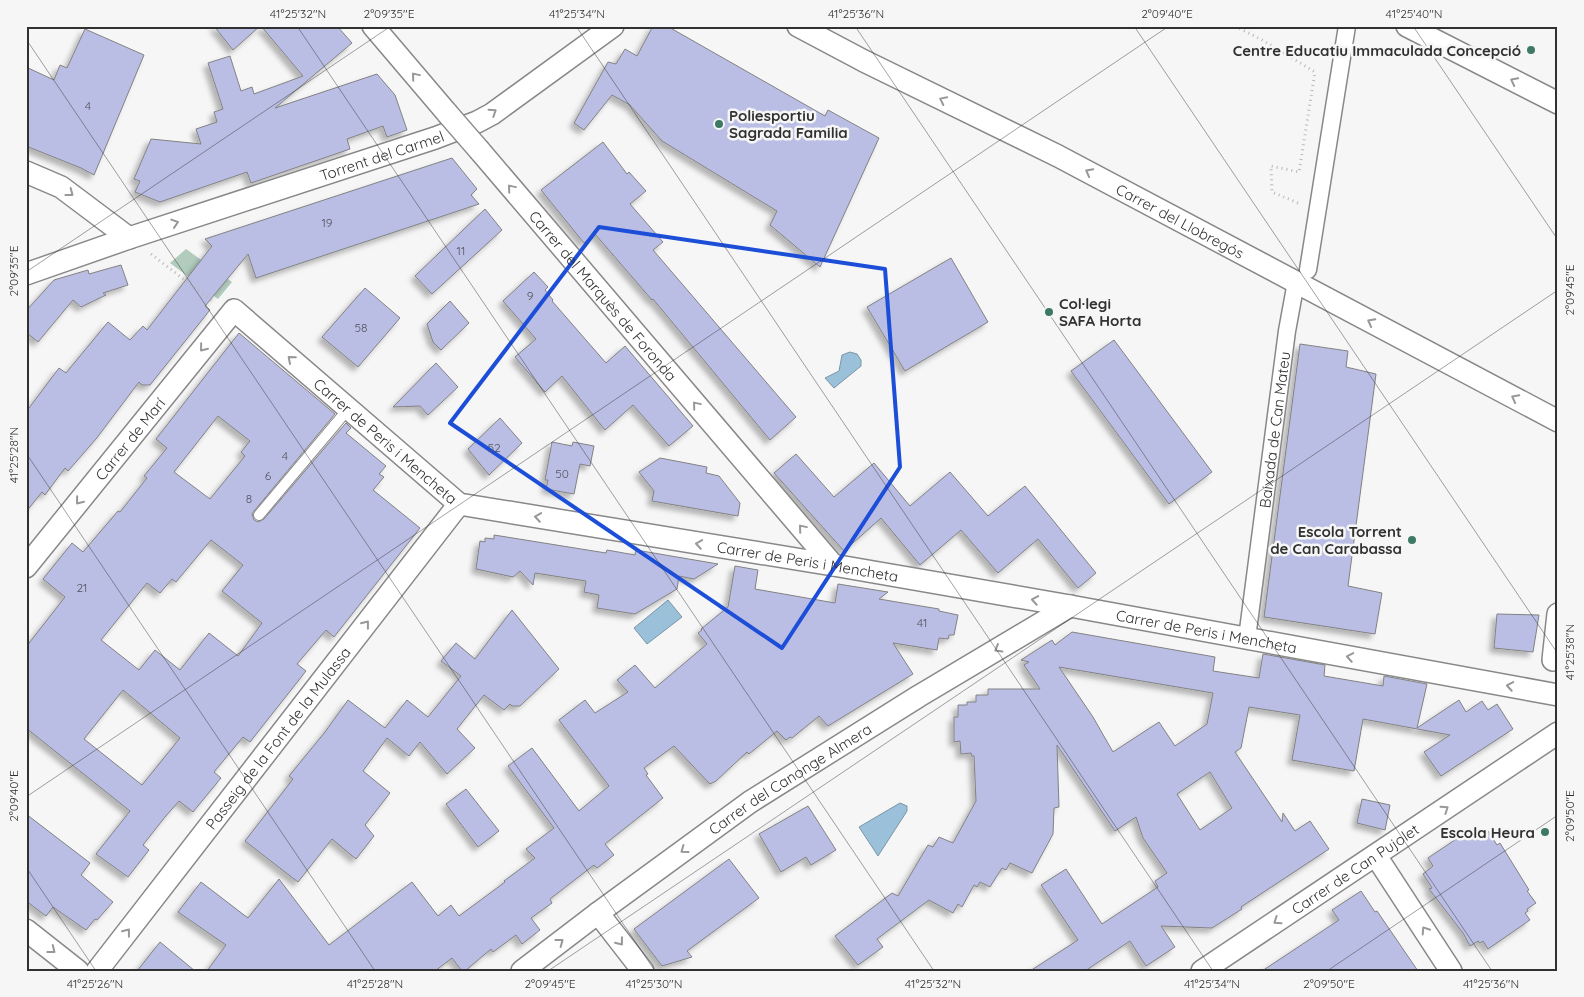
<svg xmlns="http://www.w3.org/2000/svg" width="1584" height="997" font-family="Quicksand,sans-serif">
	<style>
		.green { fill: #b1cbbc }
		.water { fill: #9ac1d9; stroke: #7a96a7 }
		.building { fill: #babee4; stroke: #828283; fill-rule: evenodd; filter: url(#shadow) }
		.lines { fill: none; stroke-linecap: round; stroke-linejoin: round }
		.service-casing { stroke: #888889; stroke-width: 12 }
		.pedestrian-casing { stroke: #888889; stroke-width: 19 }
		.minor-casing { stroke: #888889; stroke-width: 24 }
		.path { stroke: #b8b8b9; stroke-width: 3; stroke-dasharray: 1 4; stroke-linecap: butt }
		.service { stroke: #fff; stroke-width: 10 }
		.pedestrian { stroke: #fff; stroke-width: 16 }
		.minor { stroke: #fff; stroke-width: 21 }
		.minor-bridge-casing { stroke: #888889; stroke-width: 24; stroke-linecap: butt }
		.minor-bridge { stroke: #fff; stroke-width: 21 }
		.oneway { stroke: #989898 }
		.marked { fill: none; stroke: #1d4ed8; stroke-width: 4; stroke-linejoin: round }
		.ticks { fill: none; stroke: #313131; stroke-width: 1; stroke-opacity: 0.45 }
		.poi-dot { fill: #3d7964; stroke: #f6f6f7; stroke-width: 2 }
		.labels { text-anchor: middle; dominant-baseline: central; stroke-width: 5; stroke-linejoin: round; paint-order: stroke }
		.number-label { font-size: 12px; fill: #53545e }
		.poi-label { font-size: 15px; font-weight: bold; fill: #313131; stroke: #f6f6f7; text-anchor: end }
		.street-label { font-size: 15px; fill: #313131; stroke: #f6f6f7 }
		.neatline { fill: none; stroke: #313131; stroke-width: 2 }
		.ticks-label { font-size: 12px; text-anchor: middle; fill: #313131 }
	</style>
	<defs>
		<filter id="shadow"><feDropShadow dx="-4.5" dy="4.5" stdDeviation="2.5" flood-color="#0004"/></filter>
	</defs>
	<rect width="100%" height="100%" fill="#f6f6f7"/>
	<path class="green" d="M186,249L232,282L218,299L170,263Z"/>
	<g class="water">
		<path d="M850,352L857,354L861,360V366L834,388L825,378L839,371L842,355Z"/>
		<path d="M668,600L682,617L647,644L634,628Z"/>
		<path d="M900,803L907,806V811L878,856L859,827Z"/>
	</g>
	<g class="building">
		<path d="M214,26H260L233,50Z"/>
		<path d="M261,26H337L352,43L275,108L377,74L395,95L407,130L387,137L383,126L347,139L350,149L251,183L247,172L160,202L135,192L140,181L134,179L151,139L201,144L196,129L217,122L214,112L223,109L208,63L230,56L241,91L252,87L254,94L303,76Z"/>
		<path d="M653,26H667L825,116L828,110L879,138L820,267L770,225L777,211L662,141L630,105L612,95L584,130L574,123L608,62L616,64L625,49L637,56Z"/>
		<path d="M85,29L144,55L94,175L81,168L26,146V67L54,80L60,65L67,68Z"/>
		<path d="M603,142L627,174L629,172L646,191L630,204L663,242L653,250L796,417L770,440L653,299L652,300L595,234L584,243L541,190Z"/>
		<path d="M452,158L477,189L471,195L479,204L256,278L248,254L205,306L210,310L150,385H142L139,382L96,439L68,471L65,468L45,495L42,492L26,512V412L59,368L66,373L108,322L130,340L143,326L147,330L212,246L205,239Z"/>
		<path d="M485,209L502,230L432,294L415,276Z"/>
		<path d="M951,258L988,322L905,371L867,307Z"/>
		<path d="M121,265L128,285L103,293L106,295L81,307L73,300L38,342L26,332V311L54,280L88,270L89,274Z"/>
		<path d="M534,272L548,287L545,290L553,300L552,301L606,363L625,346L693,426L669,446L633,405L605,430L562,376L545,392L515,357L536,339L503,301Z"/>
		<path d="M365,288L400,318L358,367L322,337Z"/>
		<path d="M450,301L469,323L441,350L433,342L427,324Z"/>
		<path d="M239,333L335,414L254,511L252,514L254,520L258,522L264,519L346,423L351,428L346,433L386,466L379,474L384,477L373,490L420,528L334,637L326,630L297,664L306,671L250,742L243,737L214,772L221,778L193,812L179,801L165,817L143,845L149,850L128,877L96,854L130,811L26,728V647L65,597L43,579L72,543L83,552L118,511L120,512L147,478L144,476L167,448L156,439ZM218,416L250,441L241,452L245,456L210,499L174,472ZM211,540L243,565L222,591L262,623L238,656L209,633L180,670L155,650L139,670L101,640L147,583L160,593L172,579L176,582ZM123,690L180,738L142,785L84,739Z"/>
		<path d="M1114,340L1212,472L1169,504L1071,371Z"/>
		<path d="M1300,344L1348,351L1346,367L1376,374L1348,586L1382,593L1375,634L1264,617Z"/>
		<path d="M436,363L458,387L428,415L420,406L393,407Z"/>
		<path d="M500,418L522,443L489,475L468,449Z"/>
		<path d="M552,442L572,446L573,442L594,446L590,466L580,464L574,494L546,489L548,480H545Z"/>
		<path d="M796,454L834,497L874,463L910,506L950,472L988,516L1025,486L1096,573L1078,588L1038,539L998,573L961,530L920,565L881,518L844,551L774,473Z"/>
		<path d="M660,458L707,467L706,473L719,476L740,503L738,516L652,501L654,491L639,472Z"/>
		<path d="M494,535L606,553L607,550L635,555L636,550L718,564L694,579L679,576L677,589L635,614L597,608L599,595L584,592L586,581L535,573L533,585L520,571L513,577L476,569L480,541L485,542V538L494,539Z"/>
		<path d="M735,566L758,570L755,589L835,603L838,584L888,592L879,599L939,609V611L958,615L954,635H949L948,639L939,638L937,650L893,643L913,674L828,726L819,716L792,738L790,737L786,740L777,731L749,754L747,752L716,781L710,784L674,746L644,768L648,774L646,775L663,798L605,844L614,855L597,868L594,865L550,899L552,903L531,918L540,930L522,944L516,935L493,952L491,949L465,971H462L452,958L435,971H207L226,945L178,912L201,882L248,918L279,879L329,945L412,882L438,916L451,905L459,916L505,882L504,881L535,858L526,849L554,828L508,766L532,748L579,811L609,786L559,720L585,700L595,713L628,692L617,680L635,665L655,688L707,644L698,633L702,630L701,629L728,607Z"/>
		<path d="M512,610L559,669L520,706H512L510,704L504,710L484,695L457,729L475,748L447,774L420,742L409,756L387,738L363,771L390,793L365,825L374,836L356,859L332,839L298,882L245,841L293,779L289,776L325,732L348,700L385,728L407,700L428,717L461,676L441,661L456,643L475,659Z"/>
		<path d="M1497,614L1539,615L1533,652L1494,648Z"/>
		<path d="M1072,632L1215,657L1213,671L1259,678L1263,654L1325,665L1324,676L1383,686L1384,676L1427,684L1417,728L1459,700L1466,712L1482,701L1488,710L1497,704L1513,729L1441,776L1424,752L1450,735L1363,719L1354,771L1292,760L1300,715L1249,707L1241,748L1235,752L1282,822L1283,813L1295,831L1310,821L1329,849L1241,907L1242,909L1212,928L1161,926L1175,947L1146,966L1130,941L1085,971H1030L1078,940L1041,885L1066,869L1102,924L1158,887L1155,881L1167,873L1143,838L1136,817L1115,831L1057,745L1059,807L1054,808L1053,834L1032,873L1010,863L1006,870L1002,868L990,887L980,882L977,887L974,885L962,907L958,904L953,913L929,900L877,939L883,947L858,965L835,936L892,893L898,896L928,845L933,847L939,837L953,843L976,801L974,756H972L971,753L961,754L960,741L954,742V717H958V705H967V702H976V695H988V689H1040L1024,665L1029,662L1021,660L1052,640L1055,645ZM1059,667L1213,693L1207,724L1175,746L1159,722L1113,752L1093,717ZM1210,772L1232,808L1200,830L1177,794Z"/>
		<path d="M466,789L499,831L478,847L446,804Z"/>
		<path d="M1362,799L1390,805L1385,830L1357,823Z"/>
		<path d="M808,806L836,850L811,865L806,857L781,872L759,834Z"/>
		<path d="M26,814L90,863L81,875L113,902L97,920L95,919L86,930L53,907L46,916L26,901Z"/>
		<path d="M1471,829L1476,837L1480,834L1481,836L1488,831L1497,845L1500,843L1529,890L1527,891L1536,903L1527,909L1528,911L1525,913L1530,920L1488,949L1483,941L1480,943L1478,941L1470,946L1463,933L1429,889L1432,888L1423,874L1433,866L1428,858Z"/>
		<path d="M729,859L759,898L687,951L692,957L662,966L634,929Z"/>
		<path d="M1361,891L1375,912L1377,911L1418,971H1262L1339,920L1332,910Z"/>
		<path d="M160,942L195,971H137Z"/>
	</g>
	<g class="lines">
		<defs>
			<path id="service" d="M259,515L349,408"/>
			<g id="pedestrian">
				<path d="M1308,270L1347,26"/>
				<path id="s1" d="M1247,638L1287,331L1296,282"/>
			</g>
			<g id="minor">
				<path d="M373,26L447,113"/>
				<path id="s2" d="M798,26L864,61L1058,156L1558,421"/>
				<path d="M1407,26L1558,103"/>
				<path id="s3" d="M480,151L833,565"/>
				<path d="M26,172L61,187L129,238"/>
				<path id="s4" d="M26,274L129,238L435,138L477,122L492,114L613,26"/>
				<path id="s5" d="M26,567L234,310L459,504L833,565L1070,606L1558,695"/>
				<path d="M1553,660L1558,614"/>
				<path d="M1376,856L1451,971"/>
				<path d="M598,913L643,971"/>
				<path d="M26,930L78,971"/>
				<path id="s6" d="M97,971L459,504"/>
				<path id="s7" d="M522,971L598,913L750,802L919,696L1070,606"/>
				<path id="s8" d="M1202,971L1558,733"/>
			</g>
		</defs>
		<use href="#service" class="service-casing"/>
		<use href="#pedestrian" class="pedestrian-casing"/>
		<use href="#minor" class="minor-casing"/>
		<g class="path">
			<path d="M1235,26L1264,41L1315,72"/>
			<path d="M1298,203L1272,192L1271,166L1299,172L1315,72"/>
			<path d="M151,254L212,301"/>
		</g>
		<use href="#service" class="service"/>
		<use href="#pedestrian" class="pedestrian"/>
		<use href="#minor" class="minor"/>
		<defs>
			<path id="minor-bridge" d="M447,113L480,151"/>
		</defs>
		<use href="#minor-bridge" class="minor-bridge-casing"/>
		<use href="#minor-bridge" class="minor-bridge"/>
	</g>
	<defs><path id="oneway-chevron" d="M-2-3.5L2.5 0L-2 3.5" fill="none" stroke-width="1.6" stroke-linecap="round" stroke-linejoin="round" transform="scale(1.25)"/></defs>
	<g class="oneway">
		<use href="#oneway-chevron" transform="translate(415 76) rotate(-130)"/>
		<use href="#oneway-chevron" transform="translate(1514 81) rotate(-153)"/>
		<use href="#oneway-chevron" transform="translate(943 100) rotate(-154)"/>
		<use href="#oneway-chevron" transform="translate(493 112) rotate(-33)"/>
		<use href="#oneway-chevron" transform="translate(1089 172) rotate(-152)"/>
		<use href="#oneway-chevron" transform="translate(511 188) rotate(-130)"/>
		<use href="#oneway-chevron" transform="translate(70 193) rotate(37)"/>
		<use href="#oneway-chevron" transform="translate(175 223) rotate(-18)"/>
		<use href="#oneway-chevron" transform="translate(1371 322) rotate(-152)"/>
		<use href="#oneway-chevron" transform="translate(203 348) rotate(129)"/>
		<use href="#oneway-chevron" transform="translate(291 359) rotate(-139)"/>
		<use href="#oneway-chevron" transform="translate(1515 398) rotate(-152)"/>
		<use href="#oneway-chevron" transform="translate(696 405) rotate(-130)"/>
		<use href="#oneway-chevron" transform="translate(79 501) rotate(129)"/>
		<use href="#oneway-chevron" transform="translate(538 517) rotate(-171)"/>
		<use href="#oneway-chevron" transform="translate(802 528) rotate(-130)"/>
		<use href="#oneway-chevron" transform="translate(699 544) rotate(-171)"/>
		<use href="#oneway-chevron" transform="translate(1035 600) rotate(-170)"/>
		<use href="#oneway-chevron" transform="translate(366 624) rotate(-52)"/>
		<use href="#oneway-chevron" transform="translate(998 649) rotate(149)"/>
		<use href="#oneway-chevron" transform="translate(1350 657) rotate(-170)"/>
		<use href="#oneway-chevron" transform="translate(1510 686) rotate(-170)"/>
		<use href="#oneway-chevron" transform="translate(1445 809) rotate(-34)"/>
		<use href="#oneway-chevron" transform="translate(684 850) rotate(144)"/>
		<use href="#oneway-chevron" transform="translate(1277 921) rotate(146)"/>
		<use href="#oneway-chevron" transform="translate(1425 930) rotate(-123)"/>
		<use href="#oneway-chevron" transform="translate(127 932) rotate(-52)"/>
		<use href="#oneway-chevron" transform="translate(560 942) rotate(-37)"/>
		<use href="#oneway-chevron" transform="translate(620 942) rotate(52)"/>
		<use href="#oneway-chevron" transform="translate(52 950) rotate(38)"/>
	</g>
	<path class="marked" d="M599,227L885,269L900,467L782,648L450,423Z"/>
	<path class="ticks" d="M297,26L934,971M576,26L1213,971M855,26L1492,971M1134,26L1558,654M1413,26L1558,240M26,39L655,971M26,272L391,26M26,453L375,971M26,797L1169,26M26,867L96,971M548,971L1558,290M1327,971L1558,815"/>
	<g class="poi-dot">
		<circle cx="1531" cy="50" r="5"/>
		<circle cx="719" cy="124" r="5"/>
		<circle cx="1049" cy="312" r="5"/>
		<circle cx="1412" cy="540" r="5"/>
		<circle cx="1545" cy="832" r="5"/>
	</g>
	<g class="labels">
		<g class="number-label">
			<text x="88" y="105">4</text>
			<text x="327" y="222">19</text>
			<text x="461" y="250">11</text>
			<text x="530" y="295">9</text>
			<text x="361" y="327">58</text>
			<text x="494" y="447">52</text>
			<text x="285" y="455">4</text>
			<text x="562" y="473">50</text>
			<text x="268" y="475">6</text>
			<text x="249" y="498">8</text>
			<text x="82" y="587">21</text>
			<text x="922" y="622">41</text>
		</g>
		<g class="poi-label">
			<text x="1521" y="50">Centre Educatiu Immaculada Concepció</text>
			<text x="729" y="115" text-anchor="start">Poliesportiu<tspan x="729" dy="17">Sagrada Familia</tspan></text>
			<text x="1059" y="303" text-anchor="start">Col·legi<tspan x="1059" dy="17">SAFA Horta</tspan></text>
			<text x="1402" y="531">Escola Torrent<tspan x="1402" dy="17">de Can Carabassa</tspan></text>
			<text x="1535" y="832">Escola Heura</text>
		</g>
		<g class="street-label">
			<text stroke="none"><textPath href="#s4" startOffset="375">Torrent del Carmel</textPath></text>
			<text stroke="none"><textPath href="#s2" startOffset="429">Carrer del Llobregós</textPath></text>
			<text stroke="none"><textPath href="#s3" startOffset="190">Carrer del Marquès de Foronda</textPath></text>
			<text stroke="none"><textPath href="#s1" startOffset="210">Baixada de Can Mateu</textPath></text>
			<text stroke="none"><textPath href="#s5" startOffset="165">Carrer de Marí</textPath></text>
			<text stroke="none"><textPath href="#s5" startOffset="531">Carrer de Peris i Mencheta</textPath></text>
			<text stroke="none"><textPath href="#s5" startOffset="981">Carrer de Peris i Mencheta</textPath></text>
			<text stroke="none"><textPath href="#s5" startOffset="1386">Carrer de Peris i Mencheta</textPath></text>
			<text stroke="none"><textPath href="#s6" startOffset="295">Passeig de la Font de la Mulassa</textPath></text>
			<text stroke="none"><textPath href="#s7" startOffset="330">Carrer del Canonge Almera</textPath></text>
			<text stroke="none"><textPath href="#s8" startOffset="184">Carrer de Can Pujolet</textPath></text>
		</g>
	</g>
	<rect width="1584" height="997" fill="none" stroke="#f6f6f7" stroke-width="55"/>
	<rect x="28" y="28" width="1528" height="942" class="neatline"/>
	<g class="ticks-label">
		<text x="298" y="18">41°25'32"N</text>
		<text x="389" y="18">2°09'35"E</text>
		<text x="577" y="18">41°25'34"N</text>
		<text x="856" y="18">41°25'36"N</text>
		<text x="1167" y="18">2°09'40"E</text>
		<text x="1414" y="18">41°25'40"N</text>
		<text transform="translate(14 271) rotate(-90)" y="4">2°09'35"E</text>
		<text transform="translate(1570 290) rotate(-90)" y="4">2°09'45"E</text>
		<text transform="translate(14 455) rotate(-90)" y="4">41°25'28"N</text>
		<text transform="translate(1570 652) rotate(-90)" y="4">41°25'38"N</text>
		<text transform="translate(14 796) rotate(-90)" y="4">2°09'40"E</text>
		<text transform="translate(1570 816) rotate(-90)" y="4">2°09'50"E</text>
		<text x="95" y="988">41°25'26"N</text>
		<text x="375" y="988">41°25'28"N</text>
		<text x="550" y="988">2°09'45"E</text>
		<text x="654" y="988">41°25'30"N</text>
		<text x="933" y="988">41°25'32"N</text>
		<text x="1212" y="988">41°25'34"N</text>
		<text x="1329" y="988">2°09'50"E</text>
		<text x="1491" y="988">41°25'36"N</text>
	</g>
</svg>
